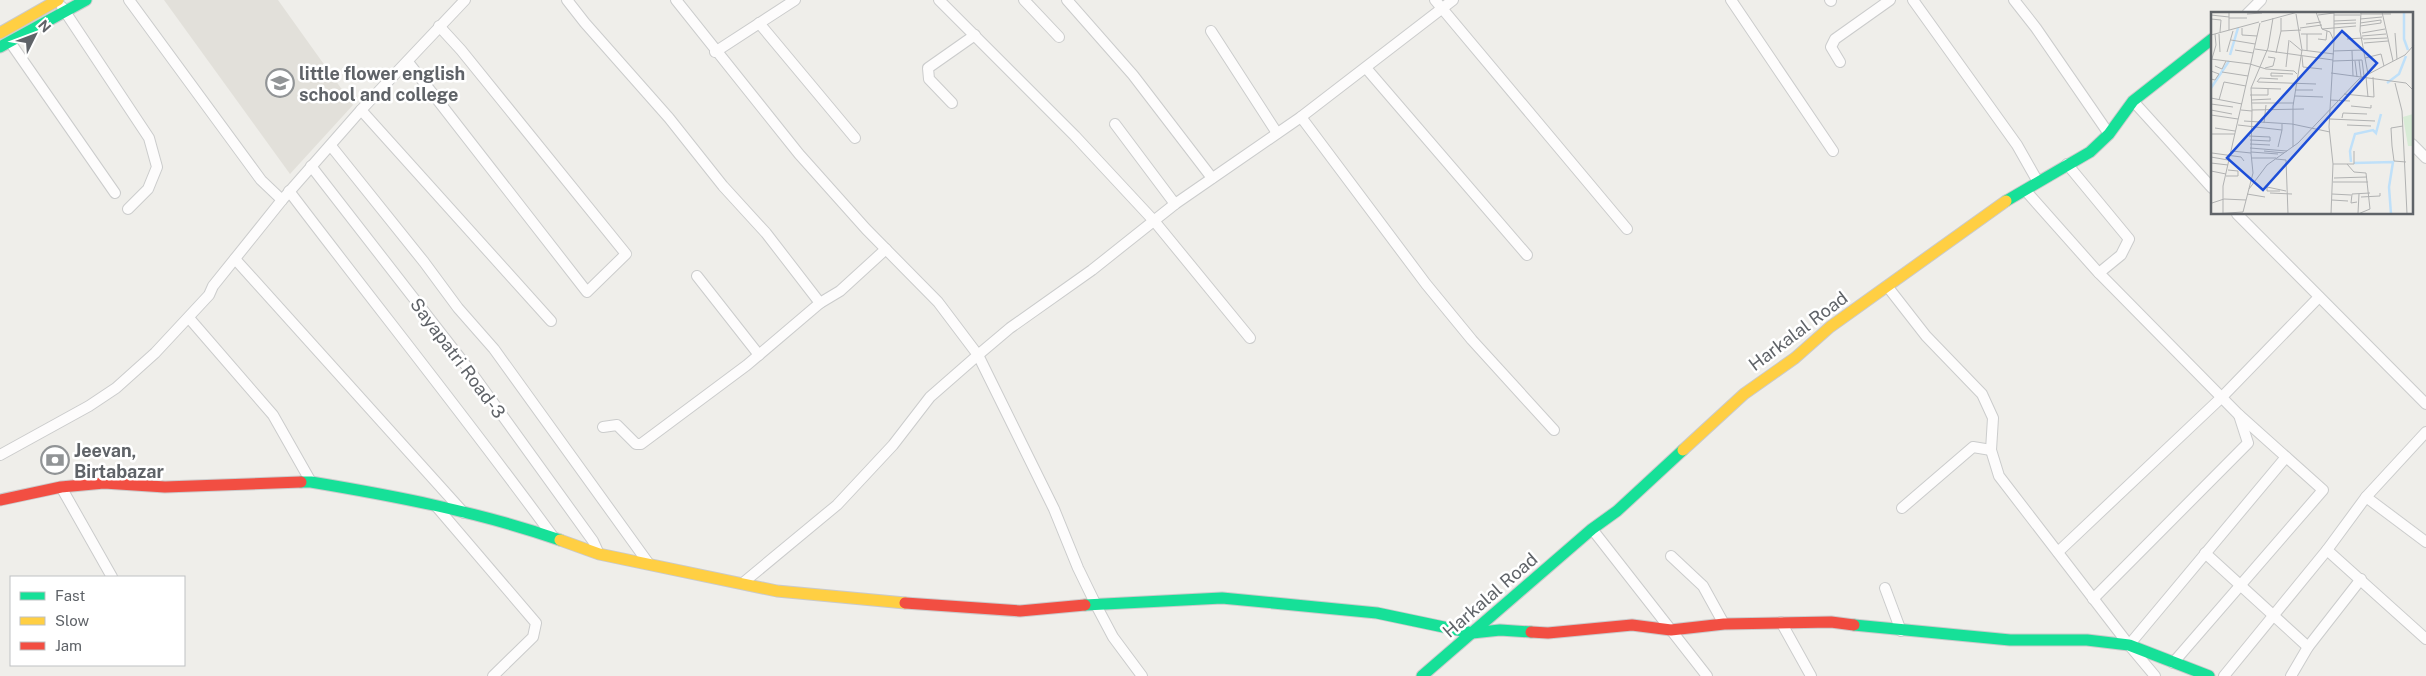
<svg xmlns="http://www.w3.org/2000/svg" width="2426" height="676" font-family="'Public Sans',sans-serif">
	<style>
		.education { fill: #e2e0da }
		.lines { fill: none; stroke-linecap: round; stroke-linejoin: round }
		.street-casing { stroke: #cbcccc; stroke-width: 12 }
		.fast-casing { stroke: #cacacb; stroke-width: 13 }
		.slow-casing { stroke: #cacacb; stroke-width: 13 }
		.jam-casing { stroke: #cacacb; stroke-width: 13 }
		.street { stroke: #fdfcfc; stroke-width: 10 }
		.fast { stroke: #16e098; stroke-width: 11 }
		.slow { stroke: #ffcf43; stroke-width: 11 }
		.jam { stroke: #f24e42; stroke-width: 11 }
		.labels { text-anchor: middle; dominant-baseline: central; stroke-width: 5; stroke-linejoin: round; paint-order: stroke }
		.poi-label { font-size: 18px; font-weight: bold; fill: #5f6368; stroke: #fff; text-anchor: start }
		.street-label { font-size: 18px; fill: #5f6368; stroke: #fff }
		.inset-river { fill: none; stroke: #bfe0f9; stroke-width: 2.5 }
		.inset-road { fill: none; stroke: #b1b2b2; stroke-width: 1 }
		.view { fill: #1d4ed8; fill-opacity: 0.15; stroke: #1d4ed8; stroke-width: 2.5 }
		.inset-edge { fill: none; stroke: #5f6368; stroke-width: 2.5 }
	</style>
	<rect width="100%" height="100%" fill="#efeeea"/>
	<path class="education" d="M164,0H278L353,105L290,174Z"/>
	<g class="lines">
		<defs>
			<g id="street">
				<path d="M129,0L261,180L282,200L361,110L465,0"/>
				<path d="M567,0L585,23L669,118L723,186L766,233L820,303L840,291L886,249"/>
				<path d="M676,0L799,154L866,229L938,302L978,355L1054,509L1078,568L1096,605L1113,637L1142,676"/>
				<path d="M939,0L1075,136L1155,222L1250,338"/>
				<path d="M1024,0L1059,37"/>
				<path d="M1067,0L1133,75L1212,178"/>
				<path d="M1435,0L1627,229"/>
				<path d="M1731,0L1833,151"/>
				<path d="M1830,0L1831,1"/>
				<path d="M1913,0L2017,145L2038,182"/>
				<path d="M2014,0L2036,28L2109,134"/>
				<path d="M62,7L149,138L157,167L148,189L128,209"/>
				<path d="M2247,14L2261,0"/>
				<path d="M759,23L855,138"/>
				<path d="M1211,31L1277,133"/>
				<path d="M10,42L115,193"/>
				<path d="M715,52L795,0"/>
				<path d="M408,62L587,292L626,254L461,50L439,26"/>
				<path d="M1840,62L1831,47L1835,39L1890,0"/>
				<path d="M1366,68L1527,255"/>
				<path d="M2133,101L2212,188"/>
				<path d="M952,103L929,79L928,68L975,35"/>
				<path d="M361,110L551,321"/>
				<path d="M1301,117L1426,284L1472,340L1554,430"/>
				<path d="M1115,124L1175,204"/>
				<path d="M2412,144L2426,158"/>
				<path d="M331,146L424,262L458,308L494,349L649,564"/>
				<path d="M2067,164L2129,239L2121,255L2099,273"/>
				<path d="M311,166L471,372L593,541L599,554"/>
				<path d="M2025,190L2097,271L2238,414L2323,490L2173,663"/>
				<path d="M289,191C377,307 468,420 554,538"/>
				<path d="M2237,214L2426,404"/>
				<path d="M235,259L464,513"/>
				<path d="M697,276L759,355"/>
				<path d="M1887,286L1926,336L1982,394L1993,418L1991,450L1999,476L2129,645L2155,676"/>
				<path d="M189,318L273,415L311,482"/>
				<path d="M603,427L617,425L636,444H641L747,365L820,303"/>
				<path d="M0,455L89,406L116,388L155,353L209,295L213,286L282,200"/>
				<path d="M61,487L112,577"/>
				<path d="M2366,497L2426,542"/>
				<path d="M436,506L536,623L533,637L493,676"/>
				<path d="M1902,508L1973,447L1991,450"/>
				<path d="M1592,529L1707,676"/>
				<path d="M2327,550L2426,639"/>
				<path d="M2058,552L2222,397L2319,297"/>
				<path d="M2205,553L2308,647"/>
				<path d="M1671,556L1703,586L1724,624"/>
				<path d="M744,582L837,505L893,445L930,397L978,355L1010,328L1092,270L1175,204L1301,117L1453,0"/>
				<path d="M1885,588L1901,631"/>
				<path d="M2093,599L2248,443L2239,415"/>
				<path d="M1781,622L1811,676"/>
				<path d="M2129,645L2286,457"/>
				<path d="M2224,676L2327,550L2366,497L2426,432"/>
				<path d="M2291,676L2308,647L2361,579"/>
			</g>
			<g id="fast">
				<path d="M0,47L86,0"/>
				<path d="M2006,201L2090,152L2109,134L2133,101L2212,39"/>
				<path d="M301,482H311C395,496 479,512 560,540"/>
				<path d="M1085,605L1222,598L1377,613L1472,633L1500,630L1531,632"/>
				<path d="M1854,625L2010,640H2087L2129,645L2209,676"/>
				<path d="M1422,676L1592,529L1617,511L1683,450"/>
			</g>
			<g id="slow">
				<path d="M0,33L58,0"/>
				<path d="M1683,450L1744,394L1795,358L1830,327L2006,201"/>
				<path d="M560,540L599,554L777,591L905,603"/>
			</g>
			<g id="jam">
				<path d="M0,500L61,487L104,483L165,487L301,482"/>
				<path d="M905,603L1020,611L1085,605"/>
				<path d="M1531,632L1548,633L1632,625L1671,630L1724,624L1831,622L1854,625"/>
			</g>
		</defs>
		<use href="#street" class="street-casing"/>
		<use href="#fast" class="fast-casing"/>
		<use href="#slow" class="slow-casing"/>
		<use href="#jam" class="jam-casing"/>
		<use href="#street" class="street"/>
		<use href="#fast" class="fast"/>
		<use href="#slow" class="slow"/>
		<use href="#jam" class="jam"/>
	</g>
	<defs>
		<symbol id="school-ring" viewBox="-11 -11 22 22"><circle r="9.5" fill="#fff" stroke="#919496" stroke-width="1.5"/><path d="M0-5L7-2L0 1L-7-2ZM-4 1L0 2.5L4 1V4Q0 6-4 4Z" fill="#919496"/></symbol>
		<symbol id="bank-ring" viewBox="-11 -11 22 22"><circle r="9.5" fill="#fff" stroke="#919496" stroke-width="1.5"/><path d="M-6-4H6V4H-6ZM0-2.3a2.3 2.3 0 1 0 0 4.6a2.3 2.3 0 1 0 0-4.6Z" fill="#919496"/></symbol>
	</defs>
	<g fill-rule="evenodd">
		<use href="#school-ring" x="264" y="67" width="32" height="32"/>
		<use href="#bank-ring" x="39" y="444" width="32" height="32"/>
	</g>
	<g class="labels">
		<g class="poi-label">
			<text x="299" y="73">little flower english<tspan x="299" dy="21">school and college</tspan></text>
			<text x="74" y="450">Jeevan,<tspan x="74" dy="21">Birtabazar</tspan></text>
		</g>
		<g class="street-label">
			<text transform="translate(1798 331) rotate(-37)">Harkalal Road</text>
			<text transform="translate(458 358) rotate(53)">Sayapatri Road-3</text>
			<text transform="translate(1490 595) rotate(-41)">Harkalal Road</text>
		</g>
	</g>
	<g transform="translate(2211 12)">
		<rect width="202" height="202" fill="#efeeea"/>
		<path d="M202,102V134H197L192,105Z" fill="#d8ebd6"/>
		<path class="inset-river" d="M193,0V27L197,38M19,43L27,16M176,71L188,62L195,44M0,76L18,49M140,150L139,139L144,122L162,118L165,121L170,102M143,151L182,150L178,175L180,202"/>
		<path class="inset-road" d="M18,0V18M105,0L111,17L119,20L123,29L118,115L122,152L120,202M123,0V26M150,0L149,19L157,62M171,0L182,49M36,2L51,1M150,2H180M0,3L18,5M107,3L123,1M123,3H149M18,6H36M70,6V19L90,18M0,7L10,8L9,20M149,7L171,5M123,9L145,8M50,10L87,0M149,11L170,8M95,12L110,10M123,12L145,11M149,14L170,11V8M31,16V23L46,24M89,16L111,13M111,17L145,14M151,21L174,17M184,21L186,47M8,22L9,40M90,22H111M0,23L48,10M151,24L175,22M107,27L115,28L116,19M136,27L152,26M152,27L176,26M20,28L44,32M79,29L91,39M153,31L177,29M44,37L122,48M24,38L42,41M91,38L123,42M96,39V22M122,39L153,38M141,39L142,64M16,40L22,19M65,41L70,19M91,44L92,55L111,57M154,46L170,42L173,54M0,47L39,52M148,48L150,65M122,49L151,48L153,64M144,49L146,65M0,50L5,33L4,22M39,52L55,57L83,59L86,62M4,54L11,57L15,49M75,55L78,28M54,56L62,54L64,46L57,45M0,59L8,62L4,68L0,67M11,60L37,64M120,61L195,71L203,79M72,64H60V61L82,62M155,65L157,85M162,65L163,85M46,70L49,66L67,67M47,70L105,72M184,71L191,99L196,202M40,76L70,77M84,78H102M133,82L163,85M39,83H57V77M84,84L112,85M0,86L31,92M8,88L13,70L35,74M40,88L60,87M119,88L139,89M41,91H83M0,92L22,95M140,94L160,96V93M0,98L21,102M41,98L93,97M41,99L40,76L57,36L62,6M0,103L27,107M131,106L132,101L156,102M119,107L164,109M33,109L81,112L119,120M53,111L55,93M27,113L71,118V112M136,113L160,114M192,114L180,116L181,134L183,149L195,150M4,116L24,119M0,122H24M38,124L59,125V129L39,128M39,132L59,133M67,135L71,118M82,135V94L91,38L85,2M39,136L76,139M21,139L40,141L41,99L30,98M53,139L73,141M40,140L67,142M1,141L30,145L33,149M0,145L17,148M41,146H65M65,147L75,148L77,202M0,151L17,153M122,152H136L143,160L155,161L159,197L147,202M136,152H143V139M0,159L15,162M15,164H27V159L17,158M123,166L156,165M122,170H157M38,177L56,153L87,131L148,67L194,43L203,33M69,179H56V175L75,179M59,181L81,182M36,182L54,185M121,182L140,183M150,185L169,184V181M121,188L137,189M146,190L140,191L141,182L159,181M1,191L13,187L35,188M147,201L148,182M1,202L32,200L42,161L40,141M12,202V174L49,11"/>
		<path class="view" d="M131,19L166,51L52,178L16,146Z"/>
		<rect width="202" height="202" class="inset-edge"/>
	</g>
	<rect x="10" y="576" width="175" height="90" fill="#ffffff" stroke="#bfc1c3"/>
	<rect x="20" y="592" width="25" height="8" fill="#16e098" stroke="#bfc1c3"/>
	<text x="55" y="601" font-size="15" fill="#5f6368">Fast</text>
	<rect x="20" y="617" width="25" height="8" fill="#ffcf43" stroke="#bfc1c3"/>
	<text x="55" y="626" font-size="15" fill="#5f6368">Slow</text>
	<rect x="20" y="642" width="25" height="8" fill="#f24e42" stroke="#bfc1c3"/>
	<text x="55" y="651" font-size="15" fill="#5f6368">Jam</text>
	<g transform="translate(35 35) rotate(48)" stroke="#ffffff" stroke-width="4" paint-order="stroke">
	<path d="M0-4L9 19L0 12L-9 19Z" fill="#5f6368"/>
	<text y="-8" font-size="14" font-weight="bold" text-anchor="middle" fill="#5f6368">N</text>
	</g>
</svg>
